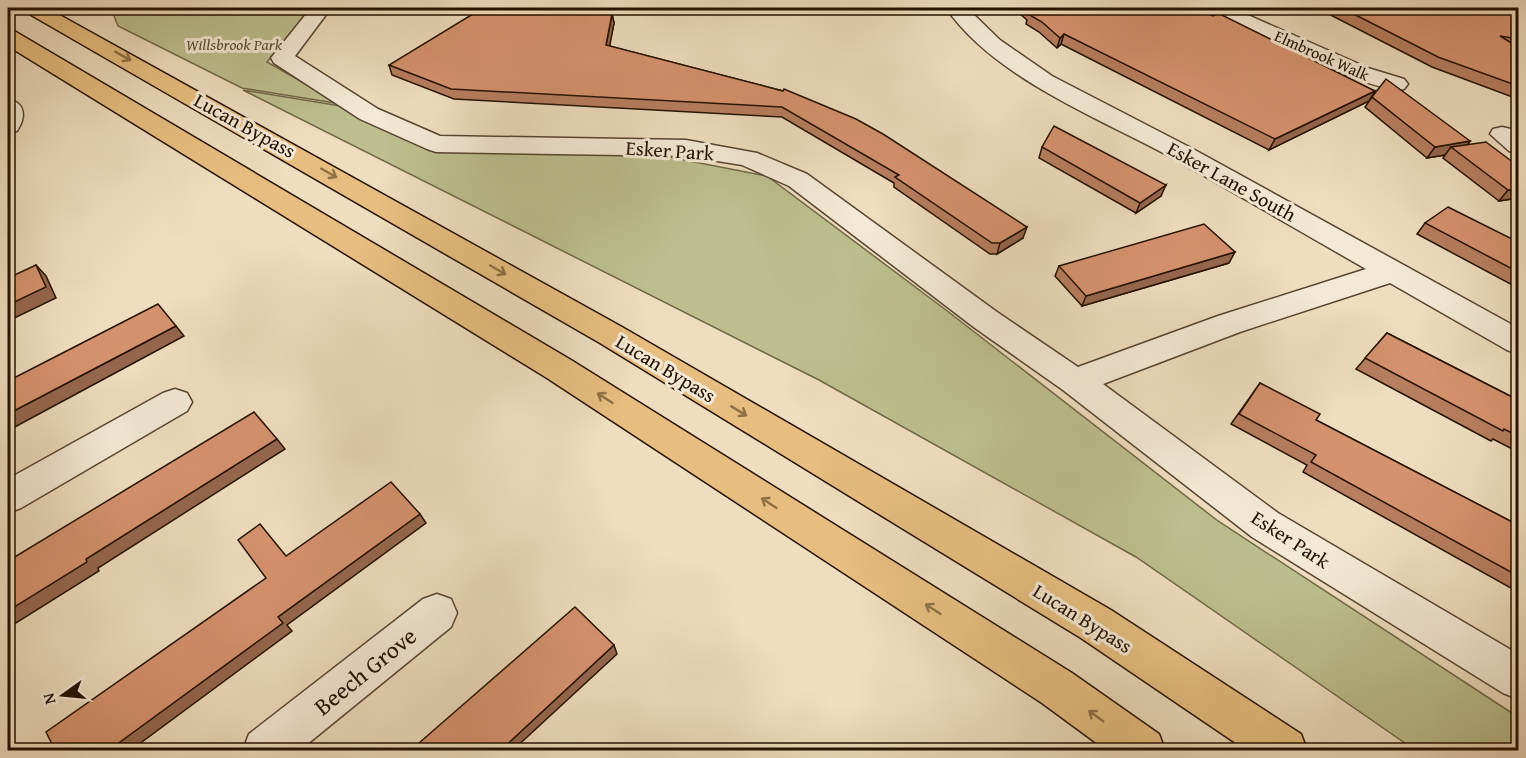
<svg xmlns="http://www.w3.org/2000/svg" width="1526" height="758" font-family="'Gentium Book Plus',serif">
	<style>
		.green { fill: #bdbf8e; stroke: #706847; stroke-width: 1.5 }
		.lines { fill: none; stroke-linecap: round; stroke-linejoin: round }
		.minor-casing { stroke: #564430; stroke-width: 3 }
		.highway-casing { stroke: #241100; stroke-width: 3 }
		.minor { fill: #f4e9d5; fill-rule: evenodd }
		.highway { fill: #e7be7f; fill-rule: evenodd }
		.wall { fill: #b77e5f; stroke: #241100; stroke-width: 1.5 }
		.shaded-wall { fill: #95664d; stroke: #241100; stroke-width: 1.5 }
		.building { fill: #d5926e; stroke: #241100; stroke-width: 1.5 }
		.oneway { stroke: #8f7046 }
		.labels { text-anchor: middle; dominant-baseline: central; stroke-width: 6; stroke-linejoin: round; paint-order: stroke }
		.far-park-label { font-size: 16px; font-style: italic; fill: #5a4e32; stroke: #f4e9d5 }
		.far-street-label { font-size: 16px; fill: #241100; stroke: #f4e9d5 }
		.street-label { font-size: 20px; fill: #241100; stroke: #f4e9d5 }
		.near-street-label { font-size: 24px; fill: #241100; stroke: #f4e9d5 }
	</style>
	<rect width="100%" height="100%" fill="#eeddbe"/>
	<filter id="stains"><feTurbulence type="fractalNoise" baseFrequency=".00333" numOctaves="4"/><feColorMatrix values="0 0 0 0 .2 0 0 0 0 .09 0 0 0 0 .02 0 0 0 .5 -.17"/></filter>
	<radialGradient id="worn" r=".72"><stop offset=".6" stop-color="#630" stop-opacity="0"/><stop offset="1" stop-color="#630" stop-opacity=".3"/></radialGradient>
	<g class="green">
		<path d="M111,8H313L267,62L341,104L242,88L118,26Z"/>
		<path d="M243,90L341,106L432,147L669,157L767,176L946,310L1218,521L1518,717V750H1415L1136,557L819,380Z"/>
	</g>
	<g class="lines">
		<defs>
			<g id="minor">
				<path d="M311,8H331L295,56L378,109L440,136L686,140L757,153L807,174L997,312L1078,367L1218,316L1366,269C1303,233 1240,196 1176,160C1102,119 995,79 946,8H967L1000,40L1052,76L1193,149L1518,328V354L1507,350L1390,283L1240,332L1103,384L1278,513L1518,654V699L1503,693L1252,537L1063,390L975,328L789,186L742,165L686,156L436,152L427,149L360,119L274,63L271,58Z"/>
				<path d="M1206,8H1232L1368,68L1404,79L1408,84L1404,89C1375,96 1243,28 1209,12Z"/>
				<path d="M1496,8H1518V18L1499,12Z"/>
				<path d="M8,99C26,103 26,117 17,131L8,133Z"/>
				<path d="M1502,127L1511,129L1518,134V153L1509,151L1490,134L1493,129Z"/>
				<path d="M175,389L187,393L192,402L187,411L21,508L8,513V479L163,393Z"/>
				<path d="M437,594L451,599L457,613L451,627L300,750H243L249,734L423,599Z"/>
			</g>
			<g id="highway">
				<path d="M23,8H47L622,327L1111,610L1301,734L1307,750H1246L1081,638L600,343L26,12Z"/>
				<path d="M8,30L16,32L571,360L1072,673L1159,734L1165,750H1106L1042,703L547,378L8,46Z"/>
			</g>
		</defs>
		<use href="#minor" class="minor-casing"/>
		<use href="#highway" class="highway-casing"/>
		<use href="#minor" class="minor"/>
		<use href="#highway" class="highway"/>
	</g>
	<g class="wall">
		<path d="M1013,8H1194L1375,91L1369,101L1269,150L1061,44L1057,48L1039,32L1026,24L1027,20Z"/>
		<path d="M1317,8H1491L1518,17V97L1515,98L1432,67Z"/>
		<path d="M612,14L614,23L609,46L783,91L1023,238L997,254H990L894,187V183L782,117L454,99L392,75L389,65Z"/>
		<path d="M1372,97L1470,141L1468,144L1518,166V198L1499,201L1443,158L1445,155L1427,158L1365,107Z"/>
		<path d="M1042,147L1161,196L1136,213L1039,158Z"/>
		<path d="M1425,223L1518,242V288L1417,234Z"/>
		<path d="M1229,263L1082,306L1055,276L1059,266Z"/>
		<path d="M1387,333L1518,400V452L1493,439L1491,441L1356,369Z"/>
		<path d="M1260,383L1316,420L1518,525V592L1303,472L1307,465L1231,424Z"/>
	</g>
	<g class="shaded-wall">
		<path d="M612,14L614,23L608,55L606,45Z"/>
		<path d="M1064,34L1061,44L1057,48L1060,38Z"/>
		<path d="M1375,91L1369,101L1269,150L1275,139Z"/>
		<path d="M1470,141L1462,152L1451,147L1445,155L1427,158L1435,147Z"/>
		<path d="M1166,185L1161,196L1136,213L1140,203Z"/>
		<path d="M1518,189V198L1499,201L1508,190Z"/>
		<path d="M1027,227L1023,238L997,254L1000,243Z"/>
		<path d="M1235,252L1229,263L1082,306L1086,296Z"/>
		<path d="M36,265L46,276L56,298L8,321V305Z"/>
		<path d="M176,326L184,336L11,429L12,433L8,435V414Z"/>
		<path d="M277,439L285,449L98,568L99,571L8,628V611L86,559Z"/>
		<path d="M420,514L426,523L287,625L292,631L131,750H109L278,617Z"/>
		<path d="M614,645L617,654L513,750H501Z"/>
	</g>
	<g class="building">
		<path d="M1026,8H1194L1213,16L1218,13L1375,91L1275,139L1064,34L1060,38L1042,22L1028,14L1032,13Z"/>
		<path d="M1342,8H1491L1518,17V39L1500,36L1518,47V86L1438,57Z"/>
		<path d="M481,9L612,14L606,45L783,91L784,89L856,119L883,134L1027,227L1000,243H992L895,177L899,175L782,107L451,89L389,65Z"/>
		<path d="M1386,79L1470,141L1435,147L1372,97Z"/>
		<path d="M1054,126L1166,185L1140,203L1042,147Z"/>
		<path d="M1486,142L1518,166V189L1508,190L1451,147Z"/>
		<path d="M1448,207L1518,242V272L1425,223Z"/>
		<path d="M1204,224L1235,252L1086,296L1059,266Z"/>
		<path d="M36,265L46,287L8,305V278Z"/>
		<path d="M158,304L176,326L8,414V381Z"/>
		<path d="M1387,333L1518,400V436L1504,429L1503,431L1365,358Z"/>
		<path d="M1260,383L1320,414L1316,420L1518,525V576L1311,462L1316,455L1239,414Z"/>
		<path d="M254,412L277,439L86,559L87,562L8,611V561Z"/>
		<path d="M391,482L420,514L278,617L283,623L109,750H55L46,732L266,578L238,540L260,524L286,556Z"/>
		<path d="M575,607L614,645L501,750H411Z"/>
	</g>
	<defs><path id="oneway-shaft" d="M-6 0H5M1.5-3L5.5 0L1.5 3" fill="none" stroke-width="1.6" stroke-linecap="round" stroke-linejoin="round" transform="scale(1.5)"/></defs>
	<g class="oneway">
		<use href="#oneway-shaft" transform="translate(123 56) rotate(29)"/>
		<use href="#oneway-shaft" transform="translate(329 173) rotate(30)"/>
		<use href="#oneway-shaft" transform="translate(498 270) rotate(30)"/>
		<use href="#oneway-shaft" transform="translate(605 398) rotate(-147)"/>
		<use href="#oneway-shaft" transform="translate(739 411) rotate(31)"/>
		<use href="#oneway-shaft" transform="translate(769 503) rotate(-147)"/>
		<use href="#oneway-shaft" transform="translate(933 609) rotate(-147)"/>
		<use href="#oneway-shaft" transform="translate(1096 716) rotate(-144)"/>
	</g>
	<g class="labels">
		<g class="far-park-label">
			<text x="234" y="44">Willsbrook Park</text>
		</g>
		<g class="far-street-label">
			<text transform="translate(1322 55) rotate(24)">Elmbrook Walk</text>
		</g>
		<g class="street-label">
			<text transform="translate(245 125) rotate(29)">Lucan Bypass</text>
			<text transform="translate(670 150) rotate(4)">Esker Park</text>
			<text transform="translate(1232 181) rotate(29)">Esker Lane South</text>
			<text transform="translate(666 368) rotate(31)">Lucan Bypass</text>
			<text transform="translate(1291 539) rotate(33)">Esker Park</text>
			<text transform="translate(1083 618) rotate(32)">Lucan Bypass</text>
		</g>
		<g class="near-street-label">
			<text transform="translate(365 671) rotate(-39)">Beech Grove</text>
		</g>
	</g>
	<rect width="1526" height="758" fill="none" stroke="#eeddbe" stroke-width="30"/>
	<rect x="9" y="9" width="1508" height="740" fill="none" stroke="#241100" stroke-width="3"/>
	<rect x="15" y="15" width="1496" height="728" fill="none" stroke="#241100" stroke-width="1.5"/>
	<g transform="translate(63 695) rotate(255)" stroke="#f4e9d5" stroke-width="4.5" paint-order="stroke">
	<path d="M0-4.5L10 22L0 15L-10 22Z" fill="#241100"/>
	<text y="-9" font-size="16" font-weight="bold" text-anchor="middle" fill="#241100">N</text>
	</g>
	<rect width="100%" height="100%" filter="url(#stains)"/>
	<rect width="100%" height="100%" fill="url(#worn)"/>
</svg>
